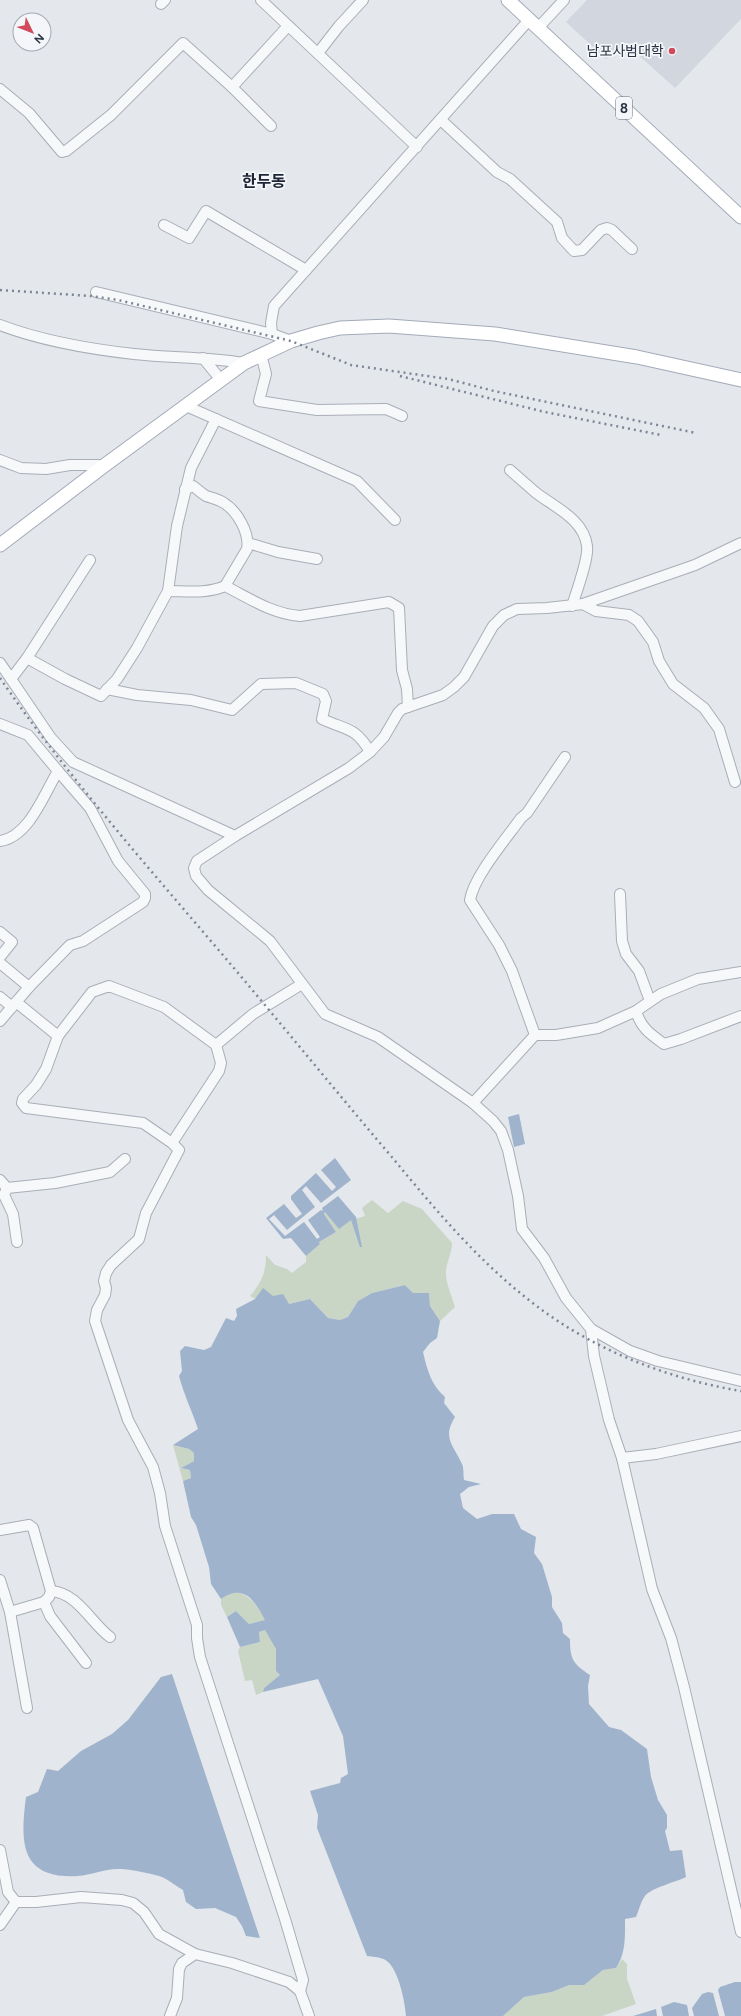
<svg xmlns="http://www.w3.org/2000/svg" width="741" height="2016" font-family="Figtree,'Noto Sans KR',sans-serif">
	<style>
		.built { fill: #d2d6de }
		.green { fill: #c9d6c5 }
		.water { fill: #9fb4cc }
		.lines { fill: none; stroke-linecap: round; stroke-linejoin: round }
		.minor-casing { stroke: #a9aeb7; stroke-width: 12 }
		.major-casing { stroke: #a3abb8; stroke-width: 15 }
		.minor { stroke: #f7f8fa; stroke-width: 10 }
		.major { stroke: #fff; stroke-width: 13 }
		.rail { stroke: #7d8696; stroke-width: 2.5; stroke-dasharray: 2 4; stroke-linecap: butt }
		.poi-dot { fill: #d1495b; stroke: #f4f6f9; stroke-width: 1.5 }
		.labels { text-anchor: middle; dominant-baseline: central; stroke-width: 3.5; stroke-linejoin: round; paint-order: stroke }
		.shield { fill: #f4f6f9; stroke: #676e7b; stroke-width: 1 }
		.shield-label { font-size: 13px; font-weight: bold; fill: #2b3445 }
		.poi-label { font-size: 14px; fill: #2b3445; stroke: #f4f6f9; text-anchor: end }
		.quarter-label { font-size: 16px; font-weight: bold; fill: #1d2536; stroke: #f4f6f9 }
	</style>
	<rect width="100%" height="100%" fill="#e4e7ec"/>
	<path class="built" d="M587,0H741V19L675,88L625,43L606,59L566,22Z"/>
	<g class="green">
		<path d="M372,1200L388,1213L403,1201L422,1209L452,1243C452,1253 447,1261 446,1270C445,1282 452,1296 455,1307L440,1321L430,1306L429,1293H413L405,1285L372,1293L358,1301L348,1317L340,1320L328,1318L310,1299L289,1304L255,1299L250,1296C262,1282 266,1272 266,1255L275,1265L287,1269L292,1273L306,1262V1256L320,1244L319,1242L336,1232L324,1214L325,1212L351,1220L362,1247L355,1219L365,1216L362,1208Z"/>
		<path d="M173,1445L189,1449L194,1453V1461L181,1468L190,1470L191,1478L183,1481Z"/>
		<path d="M238,1592C253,1598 258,1607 266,1620L249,1624L236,1611L227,1617L221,1605V1599L230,1593Z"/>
		<path d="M266,1629L276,1649V1671L280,1675L264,1688L263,1692L256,1695L252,1680L245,1681L238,1651L240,1647L260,1642L259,1632Z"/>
		<path d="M622,1959L627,1964V1979L636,2004L602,2016H503L524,1997L552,1992L569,1985H583L603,1970L616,1968Z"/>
	</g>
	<g class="water">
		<path d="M519,1114L525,1144L514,1147L508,1117Z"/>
		<path d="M335,1158L351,1180L321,1203L306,1186L302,1190L315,1207L287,1230L274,1215L269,1219L285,1236L304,1222L317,1239L320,1237L308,1220L321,1210L323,1211L322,1208L338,1196L356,1217L362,1247H360L351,1220L339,1229L325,1212L324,1214L336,1232L319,1242L320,1244L306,1256L291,1238L283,1239L266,1218L284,1204L296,1218L302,1214L291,1199V1196L316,1173L332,1191L336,1187L321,1170Z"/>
		<path d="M405,1285L413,1293H429L430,1306L440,1321L437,1338L430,1343L423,1352C427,1369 431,1385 445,1397L444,1403L455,1417C442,1438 453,1444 462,1464C464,1468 463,1474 464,1480L481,1484L469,1487L460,1494L463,1508L477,1519L492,1514H514L521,1529L536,1537L534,1553L542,1564L552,1597V1607L562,1623L563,1633L570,1639C570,1659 573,1664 590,1675L588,1686L589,1704L609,1727L621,1730L647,1749L651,1777L658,1800L667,1815V1828L665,1831L670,1851L682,1850L686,1877C676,1882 651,1888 645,1896C641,1901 639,1910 636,1917L625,1919C625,1937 626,1953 616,1968L603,1970L584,1985H569L552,1992L524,1997L503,2016H406C405,2002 399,1972 388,1962C383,1957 374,1957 367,1956L317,1828L318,1815L310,1791L340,1783L341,1778L348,1774L343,1736L318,1679L263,1692L264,1688L280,1675L276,1671V1649L265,1630L259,1632L260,1642L240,1647L227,1617L236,1611L249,1624L265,1620C255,1601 244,1583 221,1599L211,1584L209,1567L196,1525L191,1517L183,1481L191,1478L190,1470L181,1468L194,1461V1453L189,1449L173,1445L198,1429C192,1411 184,1395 179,1376L182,1371L180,1351L185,1346L204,1350L211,1347L226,1318L234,1321L237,1316L236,1309L255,1299L263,1288L273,1296L283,1294L289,1304L310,1299L328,1318L340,1320L348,1317L358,1301L372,1293Z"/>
		<path d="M172,1674L260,1938L246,1936L242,1926L236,1917L215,1908L196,1909L186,1902L183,1890C176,1886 169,1880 162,1877C154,1874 129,1869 120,1869C107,1868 91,1875 78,1876C20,1879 20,1843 26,1797L38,1792L47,1769L58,1771L81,1751L112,1734L128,1720L161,1677Z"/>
		<path d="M735,1982H741V2016H725L718,1990L720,1987Z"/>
		<path d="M708,1992L713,1993L719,2016H694L692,2008L702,1994Z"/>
		<path d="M674,2002L687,2005L689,2016H663L661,2007Z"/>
		<path d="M656,2009L657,2016H633Z"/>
	</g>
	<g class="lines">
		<defs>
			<g id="minor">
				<path d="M261,0L417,147"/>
				<path d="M161,4L165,0"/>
				<path d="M538,28L564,0"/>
				<path d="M318,53L339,26L363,0"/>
				<path d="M232,87L271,126"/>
				<path d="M0,89L29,113L62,152L66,151L111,115L183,43L232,87L288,26"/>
				<path d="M441,120L497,172L510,179L557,222L562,238L574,251L582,250L601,230L607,228L612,230L632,249"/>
				<path d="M164,225L189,238L206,211L306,270"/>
				<path d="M96,292L272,334L291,341"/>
				<path d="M0,325C42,341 89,349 134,354C171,358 207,357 244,363"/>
				<path d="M272,334L271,323L274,306L529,20"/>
				<path d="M261,354L266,374L259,401L317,410L386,409L402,416"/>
				<path d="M203,358L221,380"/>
				<path d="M186,406L357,481L395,520"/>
				<path d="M0,460L21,468L46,469L70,465H105"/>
				<path d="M510,470C518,477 527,485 535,492C554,507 584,519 587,546C589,558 576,593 572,606"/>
				<path d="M185,489L193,486C197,489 201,493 206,496C212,498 218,499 224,503C237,511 250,533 247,549L225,586"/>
				<path d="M248,543L278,552L317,559"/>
				<path d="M168,591C186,591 207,594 225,586C249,598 272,614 300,616L389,602L399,608L402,670L407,689L408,707"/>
				<path d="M583,604L596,611L629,615L638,621L653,642L659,661L673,684L704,708L719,729L735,782"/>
				<path d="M27,658L65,679L101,696L117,679L137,648L168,591L177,526L191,468L216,419"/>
				<path d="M0,663L11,679L27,658L90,560"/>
				<path d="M11,679L51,738L73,762L235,836L349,768L370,752L384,737L398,713L402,709L443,695L454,687L464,677L493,626L504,615L517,609L547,608L583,604L695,565L741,543"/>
				<path d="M107,689L137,695L191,700L232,710L261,684L296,683L323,694L326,701L322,719C346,730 356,727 370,752"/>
				<path d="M0,724L28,735L58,771C44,794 29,837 0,841"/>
				<path d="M235,836L197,861L194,868L196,876L208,890L270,941L325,1014L378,1037L473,1103L493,1121L501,1131L508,1150L518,1196L522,1229L544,1258L566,1298L591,1329L630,1351L658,1361L741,1381"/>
				<path d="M620,894L622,941L626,954L639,971L650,1001"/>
				<path d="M0,932L12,942L0,957"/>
				<path d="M0,963L29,987"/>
				<path d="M0,997L12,1007"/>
				<path d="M16,1002L58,1036"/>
				<path d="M636,1011C641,1028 650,1034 664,1044L681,1039L741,1016"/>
				<path d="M0,1021L29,987L70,945L83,941L143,902L145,898V894L118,861L90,808L58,771"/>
				<path d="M535,1035L512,971L499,945L470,900C474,876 506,839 521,818L527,813L565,757"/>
				<path d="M216,1045L253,1014L302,984"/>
				<path d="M473,1103L535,1035H556L598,1028L636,1011L661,994L698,979L741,972"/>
				<path d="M172,1143L143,1123L26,1108L22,1103L23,1099L36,1085L46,1069L58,1036L92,992L109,986L164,1007L216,1045L221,1063L219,1071L172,1143L179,1150L146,1213L139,1239L111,1265L106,1273L104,1281L106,1288L105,1295L97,1310L95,1321L128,1420L153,1467L160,1493L165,1526L197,1625V1638L200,1657L285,1919L303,1980L300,1991"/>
				<path d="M0,1180L7,1188L4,1195L13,1214L17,1242"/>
				<path d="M7,1188L55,1183L110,1172L125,1159"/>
				<path d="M591,1329L594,1356L609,1420L622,1458L652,1589L671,1638L684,1687L741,1932"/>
				<path d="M622,1458L656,1454L741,1436"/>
				<path d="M0,1530L29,1525L33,1528L51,1591L49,1597L44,1602L10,1612"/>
				<path d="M0,1580L10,1612L27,1708"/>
				<path d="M51,1591C78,1593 90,1622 110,1637"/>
				<path d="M44,1602L50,1616L86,1663"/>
				<path d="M0,1850L8,1892L16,1902H36L81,1897L122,1900L133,1903L144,1912L159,1934L195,1954L232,1963L289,1982L300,1991L309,2016"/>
				<path d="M0,1925L16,1902"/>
				<path d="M170,2016L177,1998L179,1969L182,1963L195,1954"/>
			</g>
			<g id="major">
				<path d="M508,0L741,217"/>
				<path d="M0,545L105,465L244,363L291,341L318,333L340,328L389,326L495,334L637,357L741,380"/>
			</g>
		</defs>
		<use href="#minor" class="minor-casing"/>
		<use href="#major" class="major-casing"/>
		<use href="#minor" class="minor"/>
		<use href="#major" class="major"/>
		<g class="rail">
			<path d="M0,290L91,296L118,300L291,341L351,365L448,379L494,391L696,433"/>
			<path d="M400,376L545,412L661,435"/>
			<path d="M0,678C81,796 179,901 269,1010C310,1059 350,1108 391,1156C443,1219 495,1281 564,1325C616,1358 680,1381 741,1391"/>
		</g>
	</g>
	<circle class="poi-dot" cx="672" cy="51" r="4"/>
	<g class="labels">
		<rect class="shield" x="616" y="97" width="16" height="22" rx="3"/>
		<g class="shield-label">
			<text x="624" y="108">8</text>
		</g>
		<g class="poi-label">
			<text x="664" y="51">남포사범대학</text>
		</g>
		<g class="quarter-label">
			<text x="264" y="181">한두동</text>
		</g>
	</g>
	<g transform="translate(32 32) rotate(133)"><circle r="19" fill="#f4f6f9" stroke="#a4a8b1"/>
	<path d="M0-3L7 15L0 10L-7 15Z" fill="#d1495b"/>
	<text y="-6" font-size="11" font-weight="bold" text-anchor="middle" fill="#2b3445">N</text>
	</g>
</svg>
